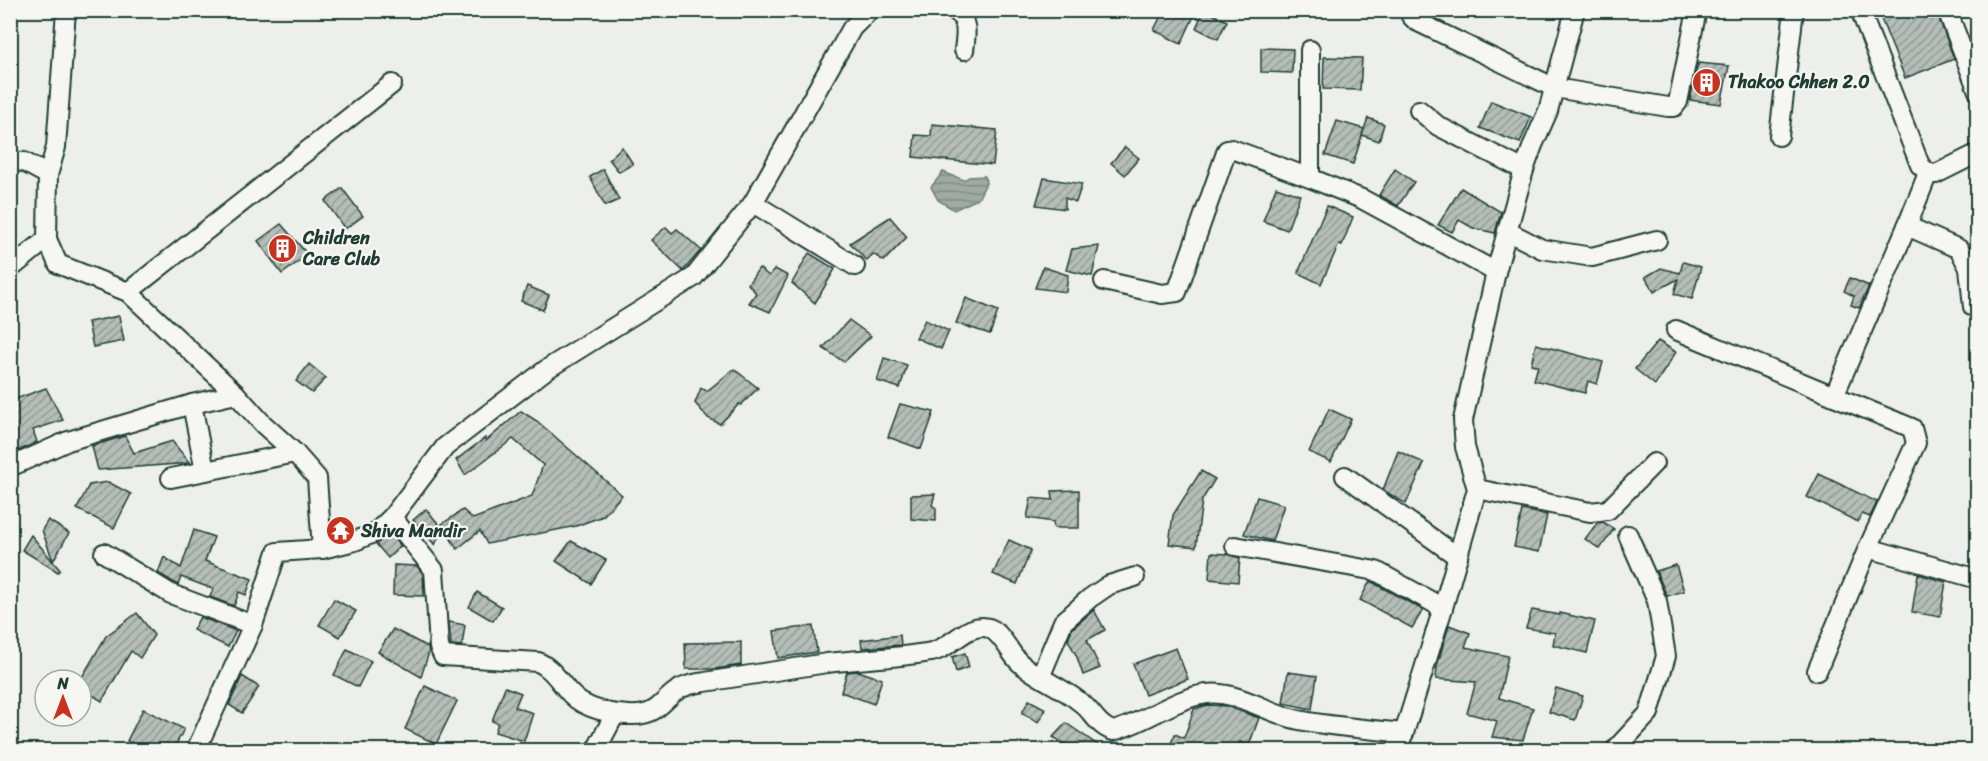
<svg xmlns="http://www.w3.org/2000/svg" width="1988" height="761" font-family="Sriracha,sans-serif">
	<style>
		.water { fill: url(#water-rules); stroke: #6c7e77; stroke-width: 1.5 }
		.building { fill: url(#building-hatch); stroke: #1f3d34; stroke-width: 1.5 }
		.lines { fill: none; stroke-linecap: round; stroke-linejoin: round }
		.minor-casing { stroke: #1f3d34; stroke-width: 22 }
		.minor { stroke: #f6f6f2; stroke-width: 18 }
		.labels { text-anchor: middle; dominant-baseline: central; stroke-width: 4.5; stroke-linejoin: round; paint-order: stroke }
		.poi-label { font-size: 18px; font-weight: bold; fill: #1f3d34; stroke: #f6f6f2; text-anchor: start }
	</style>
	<defs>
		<pattern id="water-rules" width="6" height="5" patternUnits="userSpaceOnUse" patternTransform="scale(1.5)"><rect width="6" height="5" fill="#9faaa4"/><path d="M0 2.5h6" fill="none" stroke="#818c86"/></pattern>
		<pattern id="building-hatch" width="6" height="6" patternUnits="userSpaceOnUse" patternTransform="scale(1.5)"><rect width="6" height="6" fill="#b4bdb8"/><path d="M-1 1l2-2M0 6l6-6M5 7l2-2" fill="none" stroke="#929b96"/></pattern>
	</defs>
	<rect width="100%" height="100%" fill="#edefea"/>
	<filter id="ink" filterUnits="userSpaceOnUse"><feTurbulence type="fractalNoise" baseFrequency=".0167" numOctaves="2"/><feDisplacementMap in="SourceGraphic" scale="12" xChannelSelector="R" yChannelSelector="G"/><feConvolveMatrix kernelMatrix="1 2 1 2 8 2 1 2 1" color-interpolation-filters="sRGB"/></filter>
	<g filter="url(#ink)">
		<path class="water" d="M943,172L964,180L969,177L985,176L986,183L978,199L954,210L938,200L931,187Z"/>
		<g class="building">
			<path d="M1164,10H1183L1194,16L1181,44L1154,30Z"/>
			<path d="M1204,10L1227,21L1218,39L1196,28Z"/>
			<path d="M1890,10H1936L1954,59L1905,78L1879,14Z"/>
			<path d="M1261,48L1293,49L1292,73L1261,72Z"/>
			<path d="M1324,57L1362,58L1360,90L1323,89Z"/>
			<path d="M1698,63L1729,66L1721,104L1690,100Z"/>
			<path d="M1491,101L1531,117L1520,143L1480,128Z"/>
			<path d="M1368,118L1384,124L1379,141L1362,135Z"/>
			<path d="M1337,121L1364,129L1353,164L1325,155Z"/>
			<path d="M932,124L997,130L993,165L913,157L915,135L931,136Z"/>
			<path d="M622,147L633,164L619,172L609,159Z"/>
			<path d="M1125,147L1139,158L1125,175L1111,163Z"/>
			<path d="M603,169L619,200L605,206L590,177Z"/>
			<path d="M1395,169L1414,182L1398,206L1379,195Z"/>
			<path d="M1044,178L1082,184L1076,202L1065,198V209L1036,205Z"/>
			<path d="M1276,187L1300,195L1287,230L1263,221Z"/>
			<path d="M342,188L363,216L345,229L325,201Z"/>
			<path d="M1461,188L1501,212L1495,233L1473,228L1459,220L1452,232L1438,225Z"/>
			<path d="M1327,206L1353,217L1342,245L1339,244L1321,284L1298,273Z"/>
			<path d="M890,217L907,237L884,261L873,254L867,261L850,243Z"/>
			<path d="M281,224L308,255L282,274L258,241Z"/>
			<path d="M666,227L672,233L677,229L701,250L683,271L651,240Z"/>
			<path d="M1099,246L1092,276L1066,270L1072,249Z"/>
			<path d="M809,253L835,269L815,303L792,283Z"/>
			<path d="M1683,262L1701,267L1692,299L1674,294L1678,279L1654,292L1645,277L1661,268L1680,273Z"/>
			<path d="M1043,267L1068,275L1066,292L1035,288Z"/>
			<path d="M759,268L769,276L775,269L788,276L770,312L749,303L756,293L748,284Z"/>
			<path d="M1850,278L1869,286L1859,308L1851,305L1854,296L1844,291Z"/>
			<path d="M527,286L549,295L543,310L521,301Z"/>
			<path d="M966,298L998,311L990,334L956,323Z"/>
			<path d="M119,316L124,341L93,347L88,322Z"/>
			<path d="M849,320L871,336L844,362L823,348Z"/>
			<path d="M925,320L949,331L941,349L916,338Z"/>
			<path d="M1658,341L1676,352L1655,385L1635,369Z"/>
			<path d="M1536,344L1603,362L1597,384L1588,381L1585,393L1534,380L1538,366L1531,364Z"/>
			<path d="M884,358L907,365L900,388L877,381Z"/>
			<path d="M309,364L326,378L312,393L296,381Z"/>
			<path d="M734,369L758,388L741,405L739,404L720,424L708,418L695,403L701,388L707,391Z"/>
			<path d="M46,388L63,420L33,430L37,442L16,452L10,436V401Z"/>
			<path d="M900,404L934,412L921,449L888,437Z"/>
			<path d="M1329,409L1351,419L1331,462L1309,452Z"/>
			<path d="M521,411L537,421L622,495L603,516L576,526L487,544L480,531L457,549L442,524L463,510L473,519L532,496L543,465L513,439L465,475L456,460L485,438L486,441Z"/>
			<path d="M125,436L134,453L172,441L190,463L98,470L92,446Z"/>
			<path d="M1398,451L1424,463L1406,504L1383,490Z"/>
			<path d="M1201,471L1215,479L1202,500L1196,547L1169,544L1173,515Z"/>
			<path d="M1819,474L1877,502L1870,517L1862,514L1858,522L1807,497Z"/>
			<path d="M108,482L131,494L114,528L77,509L89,485Z"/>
			<path d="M1079,490V528H1054L1053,522L1027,518L1031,498L1053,500L1052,491Z"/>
			<path d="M935,494L932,505L936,508V521L911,519V495Z"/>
			<path d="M1257,497L1284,505L1272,541L1244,534Z"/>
			<path d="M426,509L442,528L435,545L413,520Z"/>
			<path d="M1522,510L1547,515L1539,552L1514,547Z"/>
			<path d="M48,520L69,533L53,561L42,530Z"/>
			<path d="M1603,522L1614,529L1600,549L1585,539L1597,523Z"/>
			<path d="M194,530L214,537L205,561L252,579L246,595L239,592L234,606L210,597L213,589L181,577L178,585L158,573L164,557L181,568Z"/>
			<path d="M391,534L401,546L388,558L376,544Z"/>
			<path d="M31,535L60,570L58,572L22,550Z"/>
			<path d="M1009,540L1031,550L1017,584L993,574Z"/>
			<path d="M571,541L606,560L591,584L556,561Z"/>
			<path d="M1211,553L1227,554L1240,558L1238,582L1209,579Z"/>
			<path d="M394,565L417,566L423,574L424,596L393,595Z"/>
			<path d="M1676,565L1684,591L1667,596L1656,571Z"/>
			<path d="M1918,574L1946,582L1940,617L1912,612Z"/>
			<path d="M1370,581L1423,610L1412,628L1360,600Z"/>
			<path d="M477,592L502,607L493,621L469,607Z"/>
			<path d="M334,599L356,611L340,637L319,625Z"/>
			<path d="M1094,610L1105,630L1087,640L1100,668L1083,675L1077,657L1068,640L1072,629Z"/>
			<path d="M1532,610L1560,615V613L1595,621L1587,653L1553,645L1555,633L1526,628Z"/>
			<path d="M137,613L154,635L140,658L131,651L102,701L81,688V679L106,636Z"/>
			<path d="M200,617L236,631L228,647L193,630Z"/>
			<path d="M449,622L465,625L462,646L451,645Z"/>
			<path d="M1449,625L1470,633L1465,647L1508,656L1499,698L1533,708L1523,740L1492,737L1497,721L1467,713L1476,682L1436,679L1437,666Z"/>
			<path d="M813,626L817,652L778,658L774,631Z"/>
			<path d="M393,629L428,647L429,652L421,677L378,652Z"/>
			<path d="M900,635L901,645L862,648L861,640Z"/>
			<path d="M741,642V665L715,669H686L685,643Z"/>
			<path d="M1176,648L1188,679L1145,695L1133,664Z"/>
			<path d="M347,649L371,661L358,687L334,675Z"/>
			<path d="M965,653L969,667L956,672L952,657Z"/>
			<path d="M858,671L882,679L874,704L841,692L847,672Z"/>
			<path d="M1288,672L1317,676L1312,709L1283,703Z"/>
			<path d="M242,676L259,687L242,713L229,705Z"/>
			<path d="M425,686L457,701L436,744L405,729Z"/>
			<path d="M505,687L521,693L515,707L533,713L524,741L495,732L498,723L492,721Z"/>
			<path d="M1556,688L1583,696L1575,720L1549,712Z"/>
			<path d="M1029,700L1046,709L1038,722L1022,713Z"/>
			<path d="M1208,705L1226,706L1259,718L1249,745L1240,742L1237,750H1168L1175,734L1184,738L1194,709Z"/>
			<path d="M143,709L184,729L173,750H147L127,741Z"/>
			<path d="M1066,723L1105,750H1074L1053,737Z"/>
		</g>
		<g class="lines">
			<defs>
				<g id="minor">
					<path d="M955,10C969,21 966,35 964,50"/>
					<path d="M1412,10L1411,16L1416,21L1555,88L1668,107H1674L1678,102L1697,10"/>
					<path d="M1860,10L1920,165L1928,173"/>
					<path d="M1947,10L1978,91"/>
					<path d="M1310,50V178L1362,199L1496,272"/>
					<path d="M1419,110L1438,126L1524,170"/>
					<path d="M1779,136L1794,10"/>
					<path d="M10,161L24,162L48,175L47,239L58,264L128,292L236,394L263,424L295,453L317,478L322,549"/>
					<path d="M48,175L56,147L66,10"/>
					<path d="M753,203L855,266"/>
					<path d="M1907,226L1959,249L1969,268L1973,307"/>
					<path d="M1507,231L1542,249L1592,257L1657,240"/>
					<path d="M10,269L47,239"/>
					<path d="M1104,281L1162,294L1177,292L1227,150L1232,149L1310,178"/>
					<path d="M128,292L392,84"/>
					<path d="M1676,330L1834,396L1907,226L1928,173L1936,174L1978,153"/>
					<path d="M192,404L205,471"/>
					<path d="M10,467L68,441L192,404L236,394"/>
					<path d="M1345,476L1458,557"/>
					<path d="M171,478L295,453"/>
					<path d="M1477,489L1590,512L1608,510L1654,463"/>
					<path d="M392,517L434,570L439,647L443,656L538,662C557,670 564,693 582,703C598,712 637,721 654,710C661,706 667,698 675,692C684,685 694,684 705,682C746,676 786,669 827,663C862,659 897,658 931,652C951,649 968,621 989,628C1002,633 1009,652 1019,662C1035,677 1062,687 1080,702C1093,711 1097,726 1113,731C1145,723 1174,698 1207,694C1236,690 1269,714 1299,720C1333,727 1369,729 1404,733"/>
					<path d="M1235,546L1376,571L1443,608"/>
					<path d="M1868,548L1978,579"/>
					<path d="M104,553L171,594L253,625"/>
					<path d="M1817,671L1868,548L1916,443L1912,428L1834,396"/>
					<path d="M1041,675L1063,622L1090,598L1109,585L1135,577"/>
					<path d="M196,750L253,625L277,552L322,549L355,541L376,532L392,517L445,447L547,369L694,277L753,203L852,28L870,10"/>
					<path d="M596,750L615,714"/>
					<path d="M1396,750L1404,733L1443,608L1477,489L1465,447L1463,420L1496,272L1524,170L1533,145L1548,111L1575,10"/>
					<path d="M1615,750L1649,713L1666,656L1657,601L1628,535"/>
				</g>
			</defs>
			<use href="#minor" class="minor-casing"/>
			<use href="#minor" class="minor"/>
		</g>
	</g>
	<defs>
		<symbol id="building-disc" viewBox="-11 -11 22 22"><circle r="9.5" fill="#c8321e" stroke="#f6f6f2"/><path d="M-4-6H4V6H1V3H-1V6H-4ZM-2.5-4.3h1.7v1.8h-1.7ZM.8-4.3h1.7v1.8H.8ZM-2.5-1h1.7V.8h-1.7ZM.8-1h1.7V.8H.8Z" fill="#fff"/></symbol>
		<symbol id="temple-disc" viewBox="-11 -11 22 22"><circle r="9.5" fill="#c8321e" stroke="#f6f6f2"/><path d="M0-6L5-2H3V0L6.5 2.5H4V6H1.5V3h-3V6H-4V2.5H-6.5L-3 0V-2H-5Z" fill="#fff"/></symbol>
	</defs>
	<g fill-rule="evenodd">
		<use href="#building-disc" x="1690" y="66" width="33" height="33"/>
		<use href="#building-disc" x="266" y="232" width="33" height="33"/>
		<use href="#temple-disc" x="324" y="514" width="33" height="33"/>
	</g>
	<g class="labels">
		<g class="poi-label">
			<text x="1728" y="82">Thakoo Chhen 2.0</text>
			<text x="303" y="238">Children<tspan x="303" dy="21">Care Club</tspan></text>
			<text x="361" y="531">Shiva Mandir</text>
		</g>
	</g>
	<rect width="1988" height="761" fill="none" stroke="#f6f6f2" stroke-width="36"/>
	<rect x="18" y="18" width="1952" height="725" fill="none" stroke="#1f3d34" stroke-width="2" filter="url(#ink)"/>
	<g transform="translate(63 698)"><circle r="28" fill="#f6f6f2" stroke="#a0aca6" stroke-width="1.5"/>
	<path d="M0-4.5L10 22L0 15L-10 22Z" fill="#c8321e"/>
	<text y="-9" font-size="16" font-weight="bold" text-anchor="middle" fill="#1f3d34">N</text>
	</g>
</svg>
